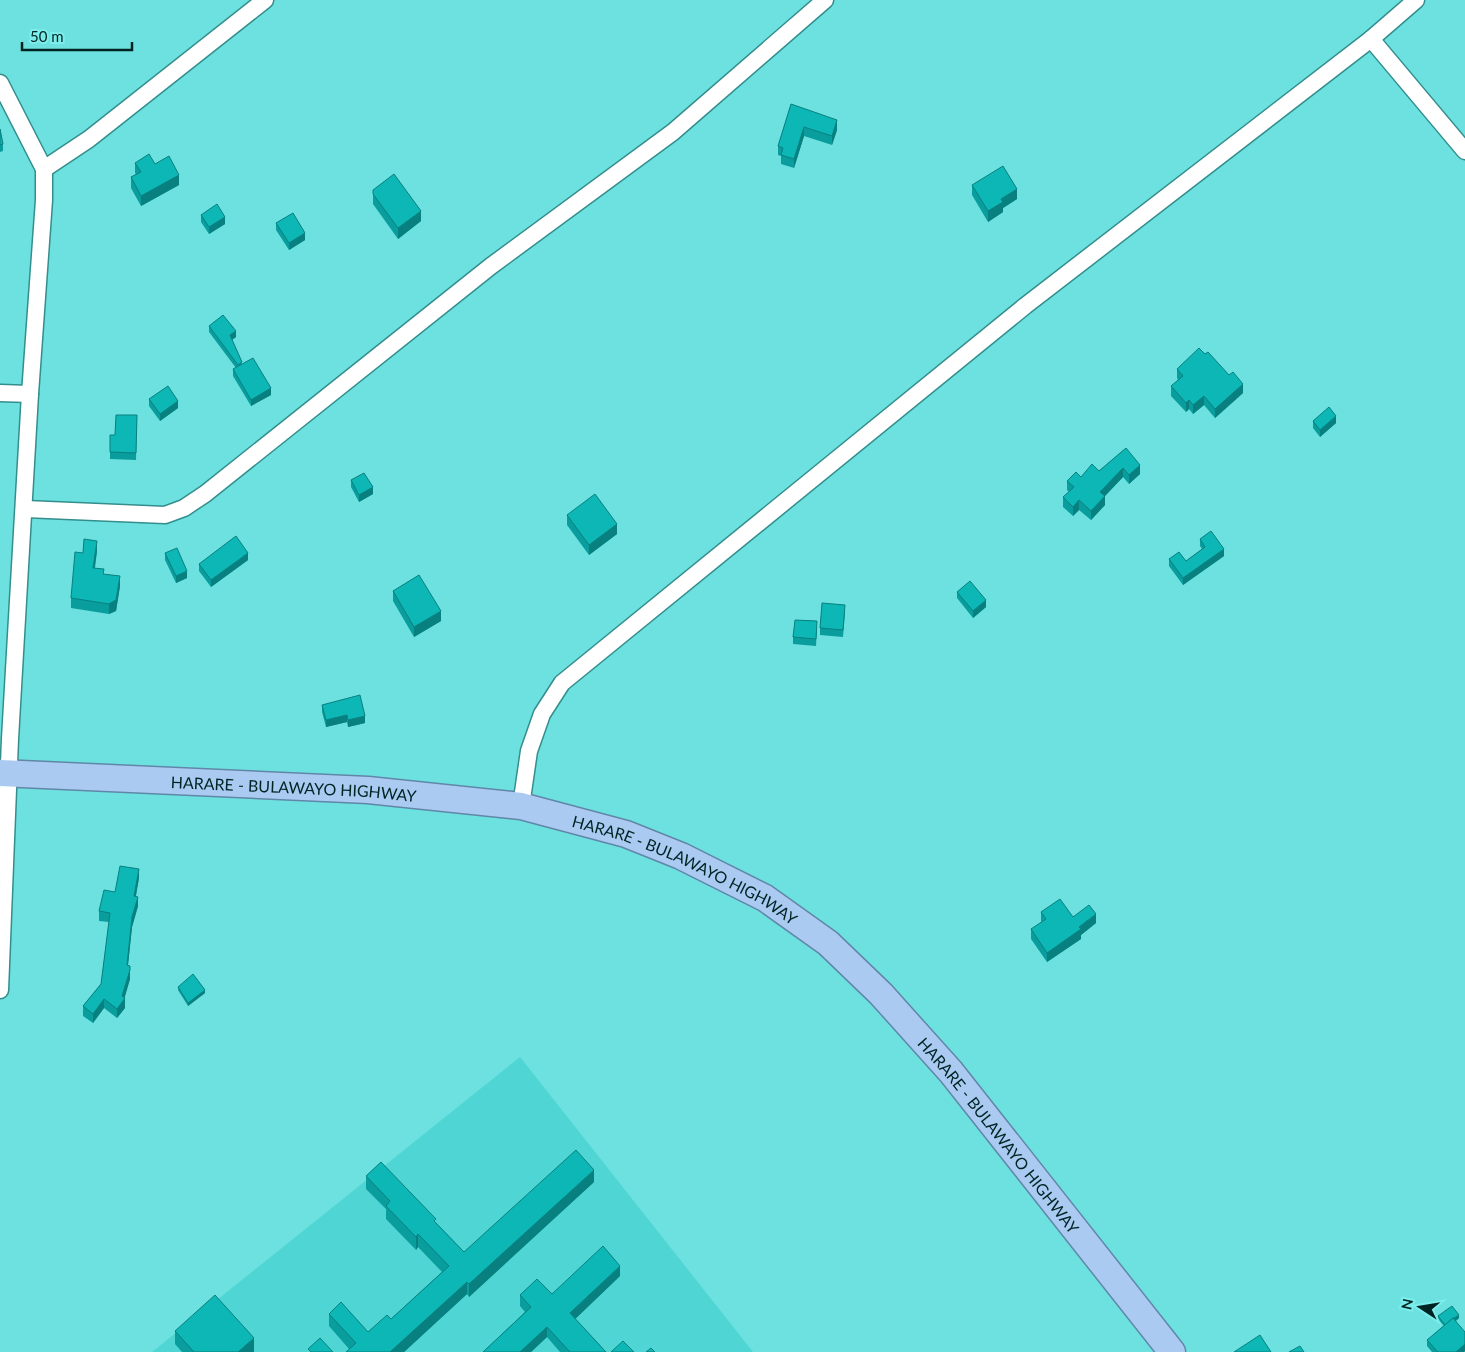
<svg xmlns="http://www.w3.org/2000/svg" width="1465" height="1352" font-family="Lato,sans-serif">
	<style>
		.built { fill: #4fd6d4 }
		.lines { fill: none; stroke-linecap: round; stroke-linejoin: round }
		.minor-casing { stroke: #338e8d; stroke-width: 19 }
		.trunk-casing { stroke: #6087a8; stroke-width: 29 }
		.minor { stroke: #fff; stroke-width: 16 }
		.trunk { stroke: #aacaf2; stroke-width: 26 }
		.wall { fill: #0a9d9d }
		.shaded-wall { fill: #08807f }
		.building { fill: #0cb7b6; stroke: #08807f }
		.labels { text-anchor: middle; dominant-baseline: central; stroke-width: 4.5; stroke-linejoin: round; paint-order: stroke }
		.street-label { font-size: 16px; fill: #002423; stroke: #7beeec }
	</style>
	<rect width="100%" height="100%" fill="#6de1df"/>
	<path class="built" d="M520,1057L753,1352H152Z"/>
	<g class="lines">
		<defs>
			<g id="minor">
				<path d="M1371,39L1465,151"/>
				<path d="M0,83L44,169V200L30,394L10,739L0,990"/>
				<path d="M44,169L89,139L265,0"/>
				<path d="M0,393L30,394"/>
				<path d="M25,509L165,515L184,508L205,494L491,266L673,132L825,0"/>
				<path d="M521,806L529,751L542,714L562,683L1025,306L1371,39L1416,0"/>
			</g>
			<g id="trunk">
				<path id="s1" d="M0,773L368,790L521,806L626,834L681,856L765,898L828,943L881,994L951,1072L1172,1352"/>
			</g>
		</defs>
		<use href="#minor" class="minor-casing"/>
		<use href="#trunk" class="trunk-casing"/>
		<use href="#minor" class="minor"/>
		<use href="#trunk" class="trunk"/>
	</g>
	<g class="wall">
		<path d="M791,104L837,130L832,145L804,136L794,168L781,164V156L778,155V146Z"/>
		<path d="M0,129L3,144V151L0,152Z"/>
		<path d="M135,163L155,164L179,185L141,206L131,188V177L136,174L135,173Z"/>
		<path d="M972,185L1017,199L1003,208V212L988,222L972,195Z"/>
		<path d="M373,190L421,221L398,239L373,204Z"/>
		<path d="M201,215L225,224L209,234L201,222Z"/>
		<path d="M276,223L305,240L289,250L276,230Z"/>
		<path d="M209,326L236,337L232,340L242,364L271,395L251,406L233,376V369L236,368L209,332Z"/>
		<path d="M1177,369L1243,393L1215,418L1204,405L1193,414L1189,409L1186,412L1171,396V386L1178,380L1177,378Z"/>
		<path d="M149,399L178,408L160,421L149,406Z"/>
		<path d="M137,415L136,460L110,459V452L115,435Z"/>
		<path d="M1313,421L1336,423L1320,437L1313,428Z"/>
		<path d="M1126,448L1140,474L1129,484L1123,477L1105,496V505L1091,520L1079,510L1073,516L1063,507V497L1069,492L1067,490V481L1099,471Z"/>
		<path d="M351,480L373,494L359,502L351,487Z"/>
		<path d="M567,515L617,534L589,555L567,525Z"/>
		<path d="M1200,539L1224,556L1183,585L1169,566V559L1186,561L1202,549L1200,546Z"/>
		<path d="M97,551L95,568L120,586L116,611L109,614L71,608V598L83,553Z"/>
		<path d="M165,553L187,578L176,583L165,560Z"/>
		<path d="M248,560L211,587L199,571V564Z"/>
		<path d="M393,591L441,621L414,637L393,601Z"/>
		<path d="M957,592L986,607L973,618L957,598Z"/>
		<path d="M845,612L843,637L820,635V628Z"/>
		<path d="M817,628L816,646L793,644V637Z"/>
		<path d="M322,705L365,723L348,727L347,722L326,727L322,712Z"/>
		<path d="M139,878L136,896L138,906L132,927L128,965L130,979L124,998L125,1008L117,1018L104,1008L93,1023L83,1016V1006L101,984L109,922L99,921V911L115,892Z"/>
		<path d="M1041,912L1073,917L1096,923L1081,935V939L1047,962L1031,939V929L1042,922L1041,921Z"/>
		<path d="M178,987L205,993L188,1006L178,990Z"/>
		<path d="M366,1176L436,1223L464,1252L594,1182L469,1297L467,1294L404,1352H346L349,1349L329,1326V1314L368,1332L391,1319L442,1272L418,1247L416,1250L386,1219V1209L366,1189Z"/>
		<path d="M620,1276L575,1319L606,1352H560L547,1337L531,1352H483L525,1312L520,1306V1295L552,1294Z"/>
		<path d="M1438,1316L1459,1318L1456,1321L1465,1351L1464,1352H1432L1427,1346V1340L1444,1326L1438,1319Z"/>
		<path d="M175,1331L254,1352H182L175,1344Z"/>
	</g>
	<g class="shaded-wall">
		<path d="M837,120V130L832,145V136Z"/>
		<path d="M804,127V136L794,168V159Z"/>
		<path d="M179,175V185L141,206V196Z"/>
		<path d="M1017,189V199L1003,208V212L988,222V211L1001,199Z"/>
		<path d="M421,211V221L398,239V228Z"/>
		<path d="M225,217V224L209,234V227Z"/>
		<path d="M305,233V240L289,250V243Z"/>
		<path d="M236,331V337L230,341V335Z"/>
		<path d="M1243,384V393L1215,418V409Z"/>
		<path d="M271,388V395L251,406V400Z"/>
		<path d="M1204,396V405L1193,414V405Z"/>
		<path d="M1189,400V409L1186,412V403Z"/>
		<path d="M178,401V408L160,421V414Z"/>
		<path d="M1336,416V423L1320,437V430Z"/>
		<path d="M1140,465V474L1129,484V475Z"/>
		<path d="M1123,468V477L1105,496V505L1091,520V511L1100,492Z"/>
		<path d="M373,487V494L359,502V495Z"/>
		<path d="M1079,500V510L1073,516V507Z"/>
		<path d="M617,524V534L589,555V545Z"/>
		<path d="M97,541V551L93,578V568Z"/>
		<path d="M1224,549V556L1183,585V578Z"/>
		<path d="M248,553V560L211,587V580Z"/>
		<path d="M187,571V578L176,583V576Z"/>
		<path d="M120,576V586L116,611L109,614V604Z"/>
		<path d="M986,600V607L973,618V611Z"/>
		<path d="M441,611V621L414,637V627Z"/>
		<path d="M347,715V722L326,727V720Z"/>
		<path d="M365,716V723L348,727V720Z"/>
		<path d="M139,869V878L134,905V896Z"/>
		<path d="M138,897V906L132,927L127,974V965L132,917Z"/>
		<path d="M1096,914V923L1081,935V939L1047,962V953Z"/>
		<path d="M130,966V979L124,1000L125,998V1008L117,1018V1009L122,996Z"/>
		<path d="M205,990V993L188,1006V1003Z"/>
		<path d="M104,999V1008L93,1023V1014Z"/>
		<path d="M594,1170V1182L469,1297V1284Z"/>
		<path d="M418,1234V1247L416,1250V1237Z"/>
		<path d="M620,1266V1276L570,1324V1313Z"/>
		<path d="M467,1282V1294L404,1352H390Z"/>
		<path d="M1459,1315V1318L1445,1328V1325Z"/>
		<path d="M547,1327V1337L531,1352H520Z"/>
		<path d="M254,1338V1352H238Z"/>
		<path d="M1465,1344V1351L1464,1352H1456Z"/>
	</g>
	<g class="building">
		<path d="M791,104L837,120L832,136L804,127L794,159L781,155L783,148L778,146Z"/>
		<path d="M0,129L3,144L0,145Z"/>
		<path d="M149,154L155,164L169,156L179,175L141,196L131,177L141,172L135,163Z"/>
		<path d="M1003,166L1017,189L1001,199L1003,202L988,211L972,185Z"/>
		<path d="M394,174L421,211L398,228L373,194V190Z"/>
		<path d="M217,204L225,217L209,227L201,215Z"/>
		<path d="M293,213L305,233L289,243L276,223Z"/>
		<path d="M223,315L236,331L230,335L242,362L238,365L209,326Z"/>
		<path d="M1199,348L1205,354L1208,352L1229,375L1233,372L1243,384L1215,409L1204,396L1193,405L1189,400L1186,403L1171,386L1183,376L1177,369Z"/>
		<path d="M253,358L271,388L251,400L233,369Z"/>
		<path d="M168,386L178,401L160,414L149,399Z"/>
		<path d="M1329,407L1336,416L1320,430L1313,421Z"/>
		<path d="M116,415H137L136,453L110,452V435H115Z"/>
		<path d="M1126,448L1140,465L1129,475L1123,468L1100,492L1105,496L1091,511L1079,500L1073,507L1063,497L1074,487L1067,481L1076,472L1081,477L1092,464L1099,471Z"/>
		<path d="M364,473L373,487L359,495L351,480Z"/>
		<path d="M595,494L617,524L589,545L567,515Z"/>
		<path d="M1211,531L1224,549L1183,578L1169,559L1179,552L1186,561L1205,547L1200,539Z"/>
		<path d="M236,536L248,553L211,580L199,564Z"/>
		<path d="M84,539L97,541L93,568L104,569L103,574L120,576L116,600L109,604L71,598L75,552L83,553Z"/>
		<path d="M177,548L187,571L176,576L165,553Z"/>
		<path d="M419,575L441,611L414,627L393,591Z"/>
		<path d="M970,581L986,600L973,611L957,592Z"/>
		<path d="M822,603L845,605L843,630L820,628Z"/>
		<path d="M795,620L817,621L816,639L793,637Z"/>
		<path d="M360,695L365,716L348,720L347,715L326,720L322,705Z"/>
		<path d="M120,866L139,869L134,896L138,897L132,917L127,965L130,966V970L122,996L125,998L117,1009L104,999L93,1014L83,1006L101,984L110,913L99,911L104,890L115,892Z"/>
		<path d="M1060,899L1073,917L1089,905L1096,914L1079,927L1081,929L1047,953L1031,929L1046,919L1041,912Z"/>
		<path d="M193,974L205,990L188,1003L178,987Z"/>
		<path d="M576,1150L594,1170L469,1284L467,1282L390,1352H346L356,1343L329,1314L341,1302L368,1332L387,1315L391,1319L449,1266L418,1234L416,1237L386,1206L390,1201L366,1176L381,1162L436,1219L434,1221L464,1252Z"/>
		<path d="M603,1246L620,1266L570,1313L606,1352H570L547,1327L520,1352H483L531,1307L520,1295L537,1279L552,1294Z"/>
		<path d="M215,1295L254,1338L238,1352H194L175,1331Z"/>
		<path d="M1452,1306L1459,1315L1454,1318H1453L1445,1325L1438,1316Z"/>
		<path d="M1453,1318L1465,1332V1344L1456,1352H1438L1427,1340Z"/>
		<path d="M1260,1335L1271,1352H1234Z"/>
		<path d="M320,1338L333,1352H311L308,1349Z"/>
		<path d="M623,1341L634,1352H611Z"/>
		<path d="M1300,1346L1304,1352H1289Z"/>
		<path d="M651,1348L655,1352H646Z"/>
	</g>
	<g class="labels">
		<g class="street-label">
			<text stroke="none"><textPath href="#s1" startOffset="294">HARARE - BULAWAYO HIGHWAY</textPath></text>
			<text stroke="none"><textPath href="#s1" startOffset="699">HARARE - BULAWAYO HIGHWAY</textPath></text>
			<text stroke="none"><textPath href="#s1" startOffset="1119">HARARE - BULAWAYO HIGHWAY</textPath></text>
		</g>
	</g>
	<g transform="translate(1420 1307) rotate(282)" stroke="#7beeec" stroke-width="4" paint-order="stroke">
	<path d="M0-4L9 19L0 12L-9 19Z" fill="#002423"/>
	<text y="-8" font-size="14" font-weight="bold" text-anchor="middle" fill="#002423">N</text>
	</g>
	<path d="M22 42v8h110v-8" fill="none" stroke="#002423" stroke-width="2.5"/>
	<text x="30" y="42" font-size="15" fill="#002423" stroke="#7beeec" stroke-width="4" paint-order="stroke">50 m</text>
</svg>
